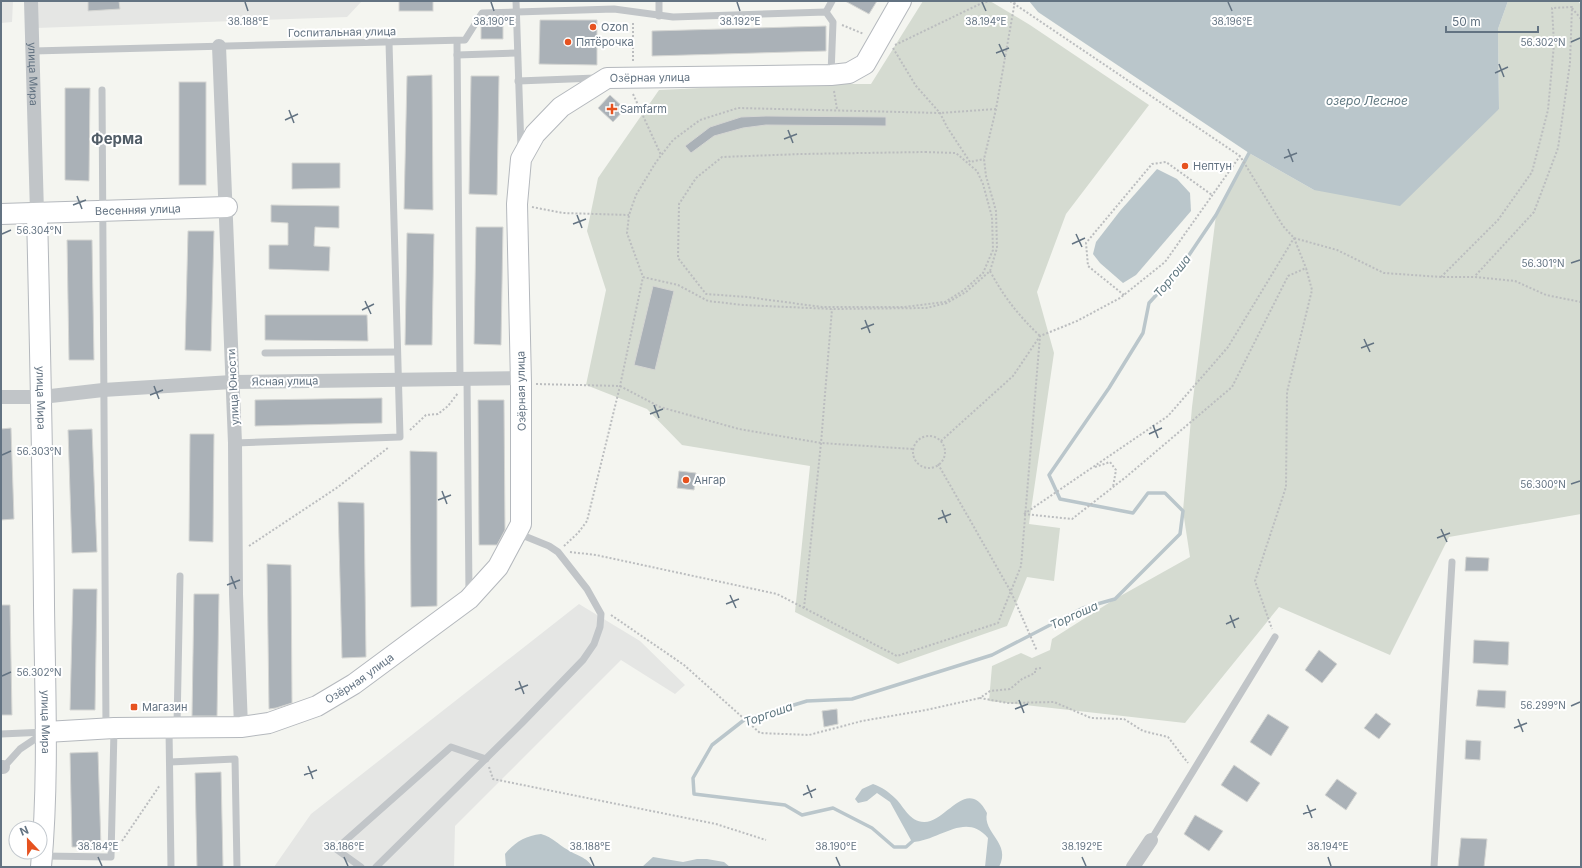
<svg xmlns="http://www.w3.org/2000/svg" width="1582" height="868" font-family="Inter,sans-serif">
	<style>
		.built { fill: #e5e6e4 }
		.green { fill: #d5dbd1 }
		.water { fill: #bac6cb }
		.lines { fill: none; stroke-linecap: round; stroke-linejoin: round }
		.stream { stroke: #bac6cb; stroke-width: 3.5 }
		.building { fill: #aab1b7; stroke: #d5d6d3 }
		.secondary-casing { stroke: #b4b8bd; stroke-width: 22 }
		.path { stroke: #bbbdbf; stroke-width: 2; stroke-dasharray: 2 2; stroke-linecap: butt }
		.lane { stroke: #c1c5c8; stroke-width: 7 }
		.street { stroke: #c1c5c8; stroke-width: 14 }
		.secondary { stroke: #fff; stroke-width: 20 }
		.ticks { fill: none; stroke: #637382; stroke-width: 1.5 }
		.poi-dot { fill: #e6521f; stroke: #fff; stroke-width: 1.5 }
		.labels { text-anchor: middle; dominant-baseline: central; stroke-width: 4; stroke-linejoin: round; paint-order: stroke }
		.poi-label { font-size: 11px; fill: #637382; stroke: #fff; text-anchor: start }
		.street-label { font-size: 11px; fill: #637382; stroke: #fff }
		.water-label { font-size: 12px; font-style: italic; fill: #5e767f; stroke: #fff }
		.district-label { font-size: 15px; font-weight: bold; fill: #515d67; stroke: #fff }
		.ticks-label { font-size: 10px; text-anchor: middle; fill: #637382; stroke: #fff; stroke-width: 4; stroke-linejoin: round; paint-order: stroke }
	</style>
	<rect width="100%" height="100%" fill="#f4f5f0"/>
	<g class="built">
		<path d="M1,1H13L12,22L1,23Z"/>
		<path d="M35,1H362L347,17L36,28Z"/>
		<path d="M579,604L640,641L685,685L675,694L621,660L455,826L454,867H274L311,814Z"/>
	</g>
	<g class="green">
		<path d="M923,1H990L1030,25L1149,105L1066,214L1037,292L1054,353L1029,524L1060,528L1054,581L1027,577L1007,626L898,664L795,612L810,466L682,445L647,409L586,385L606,290L587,231L598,178L659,90L784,84H871Z"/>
		<path d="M1508,1H1578L1581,5V514L1449,537L1390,655L1279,607L1185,723L989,701L992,666L1021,653L1032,658L1050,650L1052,639L1115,599L1190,557L1183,511L1192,407L1216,215L1249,153L1314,190L1499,109L1498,29Z"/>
	</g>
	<g class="water">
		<path d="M1029,1H1508L1498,29L1499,109L1400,206L1314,190L1249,153L1038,12Z"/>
		<path d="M1157,169L1177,179L1190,193L1191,211L1136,275L1123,283L1100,263L1093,254L1096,242L1120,211Z"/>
		<path d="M873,784C882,787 889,792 896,799C904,807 910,822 924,822C946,823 967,775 987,813C982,833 1012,843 999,867H985L988,838C965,811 940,841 912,842L890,802L877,793L867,801L858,803L855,799L862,789Z"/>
		<path d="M541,834C554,838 557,844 568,850C579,857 585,856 593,867H506L505,854C515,842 525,836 541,834Z"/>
		<path d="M653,857L683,862L697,859H707L724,862L730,867H642Z"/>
	</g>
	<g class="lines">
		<path class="stream" d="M915,839L906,847H894L872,828L833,808L802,815L785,805L694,794L693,778L712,745L744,720L807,701L852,699L992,655L1083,608L1115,599L1180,534L1183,511L1165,493H1148L1133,513L1060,499L1049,475L1109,388L1143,333L1149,303L1179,270L1216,215L1249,153"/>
	</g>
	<g class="building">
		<path d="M88,1H119L120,9L88,11Z"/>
		<rect x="399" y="1" width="34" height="10"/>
		<path d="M845,1H877L869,14Z"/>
		<path d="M503,18V39H481V24L484,19Z"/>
		<path d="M540,20H597V65L539,64Z"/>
		<path d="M826,26V51L652,56V31Z"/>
		<path d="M432,75L433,210L404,209L407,76Z"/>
		<path d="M471,76H499L497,195L469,194Z"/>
		<rect x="179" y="82" width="27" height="103"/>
		<path d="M65,88H90L89,181L65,180Z"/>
		<path d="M610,95L625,109L613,122L598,108Z"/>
		<path d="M766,116L886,117V126L766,125L743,128L714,136L691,153L685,146L710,127L741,117Z"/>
		<path d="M292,163H340V188L292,189Z"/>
		<path d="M271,205L339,206V228L315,227L314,246L330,247L329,271L269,269V245H288V223L271,222Z"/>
		<path d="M476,227H503L501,345L474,344Z"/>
		<path d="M188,231H214L211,351L185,350Z"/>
		<path d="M407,233L434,234L432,345H405Z"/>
		<path d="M67,240H92L94,360H69Z"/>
		<path d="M653,286L674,291L655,370L634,365Z"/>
		<path d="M265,315H367L368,341L265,340Z"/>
		<path d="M382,398V423L255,426V400Z"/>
		<path d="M478,400H504L505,530L497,545H479Z"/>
		<path d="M11,428L14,519L1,520V429Z"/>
		<path d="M92,429L97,552L72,553L68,430Z"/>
		<path d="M190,434H214L213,542L189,541Z"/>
		<path d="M410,451L437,452V606L411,607Z"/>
		<path d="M679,471L696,473L694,490L677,488Z"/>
		<path d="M338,502L364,503L366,657L342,658Z"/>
		<path d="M1466,557L1489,558L1488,571H1465Z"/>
		<path d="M267,564L291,565L292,703L276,708L269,709Z"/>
		<path d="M73,589H97L95,710H70Z"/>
		<path d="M194,594H219L217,716H192Z"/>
		<path d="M1,605H10L12,715H1Z"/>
		<path d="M1474,640L1509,642L1508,665L1473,663Z"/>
		<path d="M1319,650L1337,664L1322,683L1305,670Z"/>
		<path d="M1478,690L1506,691L1505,708L1476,706Z"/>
		<path d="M837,709L838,724L824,727L822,711Z"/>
		<path d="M1376,713L1391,724L1379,739L1364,728Z"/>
		<path d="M1268,714L1289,727L1271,756L1250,742Z"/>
		<path d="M1466,740L1481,741L1480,760L1465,759Z"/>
		<path d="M98,752L101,847H72L70,753Z"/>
		<path d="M1234,765L1260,783L1247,802L1221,785Z"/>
		<path d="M221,772L223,867H197L195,773Z"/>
		<path d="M1337,779L1357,793L1346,810L1325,795Z"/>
		<path d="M1195,815L1223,831L1209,851L1184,834Z"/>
		<path d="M1461,838L1487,839L1484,867H1458Z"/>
	</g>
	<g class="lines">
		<defs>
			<g id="secondary">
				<path id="s2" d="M37,213C40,343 43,474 44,604C45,692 49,780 41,867"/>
				<path id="s3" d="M1,214L227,207"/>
				<path id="s4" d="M46,732L114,728L241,727L269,723L317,706L354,684L469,599L498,567L521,524V383L517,204L521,159L535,134L561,107L607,78L831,75L849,73L865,64L901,1"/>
			</g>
		</defs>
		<use href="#secondary" class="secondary-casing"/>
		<g class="path">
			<path d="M1010,1L1240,156L1283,226L1294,238L1337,250L1384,273L1441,277H1475L1515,281L1546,295L1581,302"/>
			<path d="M1572,8L1581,19"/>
			<path d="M842,25L864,34"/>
			<path d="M895,45L982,3L991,1"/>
			<path d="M893,48L916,86L940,113L947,127L970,162L984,159"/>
			<path d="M633,61V22"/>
			<path d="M834,91L837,109"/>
			<path d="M633,94L661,155"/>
			<path d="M996,109L940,113L738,108L700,120L673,140L656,162L636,195L629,215L627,233L643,277L678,285L708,301L743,305L832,309L926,308L947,303L966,292L990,271L997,248L996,211L986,176L984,159L996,109L1015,1"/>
			<path d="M925,152L956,153L977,171L983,184L992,217L993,250L983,273L964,290L945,302L904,307H822L747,297L706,294L678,258L679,204L696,178L722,157L801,154Z"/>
			<path d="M532,207L563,213L629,215"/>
			<path d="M1294,238L1306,268"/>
			<path d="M990,271C1004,297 1018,315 1040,336"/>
			<path d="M1441,277L1498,220L1532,172L1548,110L1554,44L1552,8L1572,7L1570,63L1558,148L1534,212L1475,276"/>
			<path d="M1124,295L1088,266L1086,243L1152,164L1166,162L1212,195"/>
			<path d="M536,384L620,386L660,407L739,429L821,443L913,449"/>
			<path d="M410,430L426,415L438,414L448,406L458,393"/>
			<circle cx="929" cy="452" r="16"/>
			<path d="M941,441L1013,376L1040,336L1077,321L1120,298L1165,262L1240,156"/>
			<path d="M938,464L1011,592L1037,651"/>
			<path d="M1095,467L1110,462L1116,470L1113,487"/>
			<path d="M1024,514L1072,519L1126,477L1232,387L1288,276L1306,268L1312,290L1287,392L1286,487L1255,581L1272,629"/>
			<path d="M1024,514L1168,416L1228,347L1294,238"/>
			<path d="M249,546L338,487L389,447"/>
			<path d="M564,546L578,533L587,521L620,386L643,277"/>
			<path d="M570,552L596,555L777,594L897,656L998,623L1021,566L1040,336"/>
			<path d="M804,608L821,443L832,309"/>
			<path d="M611,615L684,665L760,733L809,735L862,721L926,710L980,698"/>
			<path d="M1041,668L1035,669V673L1022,679L1010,689L990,691L980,698L1008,703L1054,702L1091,718L1124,719L1143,731L1168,737L1188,763"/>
			<path d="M489,767L493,779L716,824L766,840"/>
			<path d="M122,841L160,785"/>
		</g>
		<g class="lane">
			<path d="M516,1L521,149"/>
			<path d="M659,1V16"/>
			<path d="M826,12L832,1"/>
			<path d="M457,41L460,379"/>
			<path d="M33,51L465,40L482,13L614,9L673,17L826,12L833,22L831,74"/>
			<path d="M457,55L517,53"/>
			<path d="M518,81L596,78"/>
			<path d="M102,90L106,728"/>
			<path d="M265,353L397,352"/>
			<path d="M467,378L469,593"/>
			<path d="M235,443L400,437L389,42"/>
			<path d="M177,725L180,576"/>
			<path d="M169,729L171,867"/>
			<path d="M1,734L46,732"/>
			<path d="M170,762L235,759L237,867"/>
			<path d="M2,769L20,749L44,733"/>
			<path d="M1151,840L1275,637"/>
			<path d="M43,856L111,857L114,730"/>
			<path d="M361,867L336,849L451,747L486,759"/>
			<path d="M376,867L522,723L583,660L594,644L600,627L601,614L587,589L558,552L549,546L517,533"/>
			<path d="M1434,867L1452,562"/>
		</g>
		<g class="street">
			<path id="s1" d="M31,1L37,213"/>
			<path d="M219,46L235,443L236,594L241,727"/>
			<path d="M1,397H42L103,390L232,382L521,378"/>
			<path d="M1,767H3"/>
			<path d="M1133,867L1151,840"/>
		</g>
		<use href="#secondary" class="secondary"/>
	</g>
	<path class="ticks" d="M245,2L248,11M491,2L494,11M737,2L740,11M982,2L986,11M1228,2L1232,11M1571,42L1580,38M999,44L1005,57M996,53L1009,48M1499,64L1504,77M1495,73L1508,67M289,110L294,123M285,120L298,114M788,130L793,143M784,139L797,134M1288,149L1293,162M1284,158L1297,153M77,196L82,209M73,205L86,200M577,215L582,228M573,224L586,219M2,234L11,230M1076,234L1082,247M1072,244L1085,238M1571,263L1580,260M365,301L371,314M362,310L374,304M865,320L870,333M861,329L874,324M1364,339L1370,352M1361,348L1374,343M154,386L159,399M150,395L163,390M654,405L659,418M650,414L663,409M1153,425L1158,438M1149,434L1162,428M2,455L11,451M1571,484L1580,481M442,491L447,504M438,500L451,495M942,510L947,523M938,519L951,514M1441,529L1447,542M1437,538L1450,533M231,576L236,589M227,585L240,580M730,595L736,608M726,604L739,599M1230,615L1235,628M1226,624L1239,618M2,676L11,672M519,681L524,694M515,690L528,685M1019,700L1024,713M1571,706L1580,702M1015,709L1028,704M1518,719L1523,732M1514,728L1527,723M308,766L313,779M304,775L317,770M807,785L812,798M803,795L816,789M1307,805L1312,818M1303,814L1316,809M98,857L102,866M344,857L348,866M590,857L594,866M836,857L840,866M1082,857L1086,866M1328,857L1331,866"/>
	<g class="poi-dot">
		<circle cx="593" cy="27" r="4"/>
		<circle cx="568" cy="42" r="4"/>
		<path d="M610 103h4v4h4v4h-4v4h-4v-4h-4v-4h4z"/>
		<circle cx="1185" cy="166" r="4"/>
		<circle cx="686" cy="480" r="4"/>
		<rect x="130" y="703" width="8" height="8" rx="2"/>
	</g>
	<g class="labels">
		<g class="poi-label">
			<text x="601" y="27">Ozon</text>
			<text x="576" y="42">Пятёрочка</text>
			<text x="620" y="109">Samfarm</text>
			<text x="1193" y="166">Нептун</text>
			<text x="694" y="480">Ангар</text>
			<text x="142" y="707">Магазин</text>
		</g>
		<g class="street-label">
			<text transform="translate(342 32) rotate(-1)">Госпитальная улица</text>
			<text stroke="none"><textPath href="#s1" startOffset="73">улица Мира</textPath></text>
			<text stroke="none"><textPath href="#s4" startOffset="1081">Озёрная улица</textPath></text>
			<text stroke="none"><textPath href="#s3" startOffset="137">Весенняя улица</textPath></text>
			<text transform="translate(285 381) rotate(-1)">Ясная улица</text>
			<text transform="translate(233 387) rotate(-93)">улица Юности</text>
			<text transform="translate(521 391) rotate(-91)">Озёрная улица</text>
			<text stroke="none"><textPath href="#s2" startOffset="185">улица Мира</textPath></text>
			<text stroke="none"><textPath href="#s4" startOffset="325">Озёрная улица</textPath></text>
			<text stroke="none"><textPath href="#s2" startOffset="509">улица Мира</textPath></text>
		</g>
		<g class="water-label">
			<text x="1367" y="100">озеро Лесное</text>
			<text transform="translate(1172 276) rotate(-51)">Торгоша</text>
			<text transform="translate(1074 615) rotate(-24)">Торгоша</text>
			<text transform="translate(768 714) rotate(-19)">Торгоша</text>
		</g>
		<g class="district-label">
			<text x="117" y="138">Ферма</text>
		</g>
	</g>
	<g class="ticks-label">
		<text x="248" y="25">38.188°E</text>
		<text x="494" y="25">38.190°E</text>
		<text x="740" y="25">38.192°E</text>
		<text x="986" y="25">38.194°E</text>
		<text x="1232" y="25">38.196°E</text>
		<text x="1543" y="46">56.302°N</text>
		<text x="39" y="234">56.304°N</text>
		<text x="1543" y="267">56.301°N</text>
		<text x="39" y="455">56.303°N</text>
		<text x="1543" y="488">56.300°N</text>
		<text x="39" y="676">56.302°N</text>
		<text x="1543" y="709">56.299°N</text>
		<text x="98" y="850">38.184°E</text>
		<text x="344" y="850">38.186°E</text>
		<text x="590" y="850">38.188°E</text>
		<text x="836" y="850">38.190°E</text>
		<text x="1082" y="850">38.192°E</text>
		<text x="1328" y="850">38.194°E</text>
	</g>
	<rect width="1582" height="868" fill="none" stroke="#637382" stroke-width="4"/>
	<g transform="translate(28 840) rotate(338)"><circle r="19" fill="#ffffff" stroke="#c1c7cd"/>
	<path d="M0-3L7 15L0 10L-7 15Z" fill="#e6521f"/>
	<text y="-6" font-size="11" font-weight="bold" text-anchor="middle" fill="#637382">N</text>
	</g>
	<path d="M1446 26v6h92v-6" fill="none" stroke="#637382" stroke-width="2"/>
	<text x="1452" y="26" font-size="12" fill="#637382" stroke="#ffffff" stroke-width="3" paint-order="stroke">50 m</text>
</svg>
